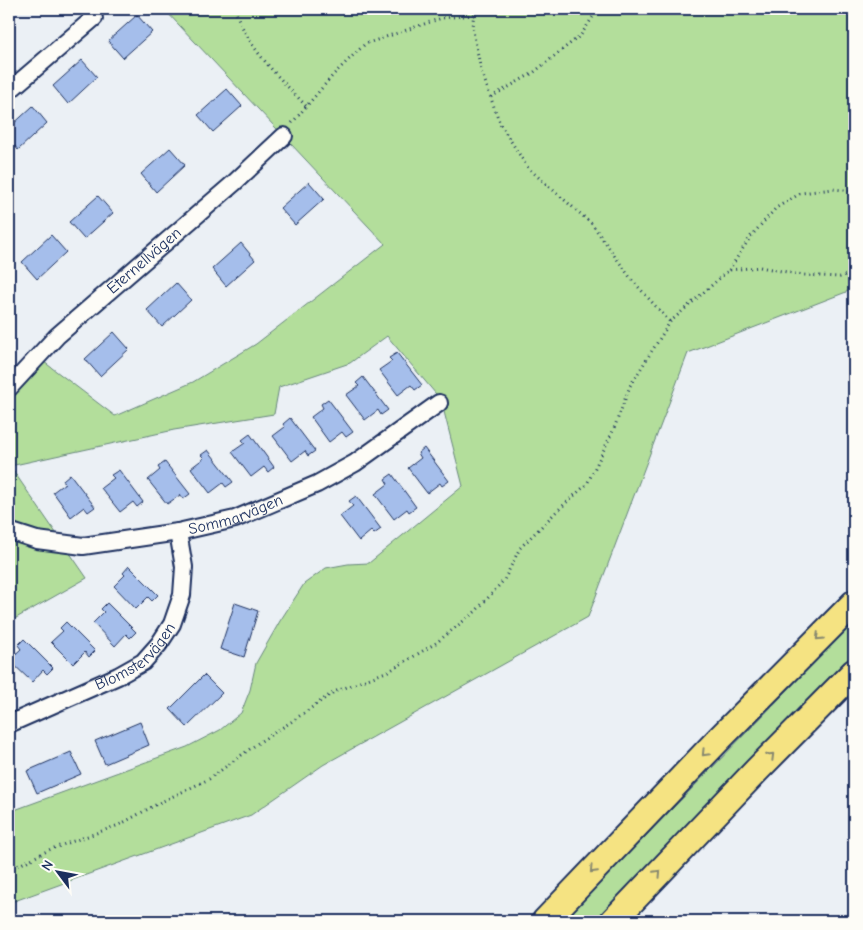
<svg xmlns="http://www.w3.org/2000/svg" width="863" height="930" font-family="'Comic Neue',sans-serif">
	<style>
		.green { fill: #b3de9b; stroke: #67867c }
		.building { fill: #a5beeb; stroke: #1b2f5e }
		.lines { fill: none; stroke-linecap: round; stroke-linejoin: round }
		.minor-casing { stroke: #1b2f5e; stroke-width: 20 }
		.highway-casing { stroke: #1b2f5e; stroke-width: 29 }
		.path { stroke: #1b2f5e; stroke-width: 3; stroke-dasharray: 1 4; stroke-linecap: butt }
		.minor { stroke: #fdfcf7; stroke-width: 16 }
		.highway { stroke: #f5e382; stroke-width: 25 }
		.oneway { stroke: #888970 }
		.labels { text-anchor: middle; dominant-baseline: central; stroke-width: 4.5; stroke-linejoin: round; paint-order: stroke }
		.street-label { font-size: 16px; fill: #1b2f5e; stroke: #fdfcf7 }
	</style>
	<rect width="100%" height="100%" fill="#ebf0f5"/>
	<filter id="ink" filterUnits="userSpaceOnUse"><feTurbulence type="fractalNoise" baseFrequency=".02" numOctaves="2"/><feDisplacementMap in="SourceGraphic" scale="10" xChannelSelector="R" yChannelSelector="G"/><feConvolveMatrix kernelMatrix="1 2 1 2 8 2 1 2 1" color-interpolation-filters="sRGB"/></filter>
	<g filter="url(#ink)">
		<g class="green">
			<path d="M164,9H854V289L688,353L588,617L323,765L251,815L9,903V812L187,747L220,730L241,713L250,690L256,663L280,621L304,584L326,568L348,564L369,563L463,486L441,400L387,336L350,363L279,387L274,414L174,430L10,466L87,578L9,622V376L31,352L115,416L193,382L256,344L385,244Z"/>
			<path d="M854,622V655L796,712L598,921H563Z"/>
		</g>
		<g class="building">
			<path d="M137,15L152,32L123,58L108,41Z"/>
			<path d="M82,60L97,77L68,104L53,86Z"/>
			<path d="M227,89L242,106L213,132L198,115Z"/>
			<path d="M33,106L47,123L18,150L9,139V128Z"/>
			<path d="M170,148L185,165L156,192L141,174Z"/>
			<path d="M309,182L324,199L295,225L280,208Z"/>
			<path d="M98,196L113,213L84,239L69,222Z"/>
			<path d="M51,235L66,252L37,279L22,262Z"/>
			<path d="M241,243L255,260L226,286L212,269Z"/>
			<path d="M176,283L191,300L162,327L147,310Z"/>
			<path d="M114,332L129,349L100,376L85,359Z"/>
			<path d="M397,353L422,385L415,390L411,385L398,395L379,370L392,361L389,358Z"/>
			<path d="M363,377L388,410L381,415L378,410L365,420L346,395L359,386L356,383Z"/>
			<path d="M328,399L353,432L346,437L342,432L329,442L311,417L323,408L321,404Z"/>
			<path d="M290,418L315,451L308,456L305,451L292,461L273,436L285,427L283,424Z"/>
			<path d="M250,434L274,467L268,472L264,467L251,477L232,452L245,443L242,440Z"/>
			<path d="M424,448L449,481L442,486L440,483L427,493L408,468L421,458L418,453Z"/>
			<path d="M208,450L233,482L226,487L223,483L210,493L191,468L204,458L201,455Z"/>
			<path d="M165,462L190,494L183,499L180,495L167,504L148,480L160,470L158,467Z"/>
			<path d="M119,470L143,502L137,507L133,502L120,512L101,488L114,478L111,475Z"/>
			<path d="M70,474L95,507L88,512L84,507L71,517L53,492L65,483L63,480Z"/>
			<path d="M392,474L416,507L409,512L407,509L394,519L375,494L388,484L385,479Z"/>
			<path d="M356,496L381,529L374,534L371,531L359,541L340,516L353,506L349,501Z"/>
			<path d="M129,566L158,595L152,601L148,597L136,609L114,586L125,575L123,573Z"/>
			<path d="M107,603L136,632L130,638L126,634L115,646L93,623L104,612L101,609Z"/>
			<path d="M235,603L258,611L244,657L220,649Z"/>
			<path d="M66,622L95,651L89,657L85,652L73,664L51,642L63,631L60,628Z"/>
			<path d="M24,639L53,668L47,674L43,670L32,682L9,660L21,649L18,645Z"/>
			<path d="M204,675L222,693L187,727L170,709Z"/>
			<path d="M140,722L149,745L105,764L95,741Z"/>
			<path d="M71,752L81,774L37,793L27,771Z"/>
		</g>
		<g class="lines">
			<defs>
				<g id="minor">
					<path d="M9,91L94,18"/>
					<path id="s1" d="M9,388L57,336L234,183L284,136"/>
					<path id="s2" d="M9,531L37,540L83,546L178,532L235,519L317,484L355,463L439,403"/>
					<path id="s3" d="M9,724L118,676L143,662L159,644L172,624L182,595L184,567L178,532"/>
				</g>
				<g id="highway">
					<path d="M545,921L719,739L854,603"/>
					<path d="M613,921L757,770L854,672"/>
				</g>
			</defs>
			<use href="#minor" class="minor-casing"/>
			<use href="#highway" class="highway-casing"/>
			<g class="path">
				<path d="M235,9C247,48 279,77 307,107"/>
				<path d="M475,9L472,26L481,70L500,124L528,168L592,224L632,280L670,322"/>
				<path d="M491,97L533,73L581,35L598,9"/>
				<path d="M292,123L334,74L365,44L442,18L474,15"/>
				<path d="M729,270L751,236L776,208L801,193L833,189L854,191"/>
				<path d="M9,870L51,849L119,825L159,803L209,779L258,743L291,722L334,692L391,670L436,643L476,611L504,580L520,548L556,512L587,484L613,431L630,386L670,322L729,270L760,267L803,275L840,277L854,272"/>
			</g>
			<use href="#minor" class="minor"/>
			<use href="#highway" class="highway"/>
		</g>
		<defs><path id="oneway-chevron" d="M-2-3.5L2.5 0L-2 3.5" fill="none" stroke-width="1.6" stroke-linecap="round" stroke-linejoin="round" transform="scale(1.25)"/></defs>
		<g class="oneway">
			<use href="#oneway-chevron" transform="translate(819 637) rotate(136)"/>
			<use href="#oneway-chevron" transform="translate(705 753) rotate(134)"/>
			<use href="#oneway-chevron" transform="translate(771 756) rotate(-45)"/>
			<use href="#oneway-chevron" transform="translate(593 870) rotate(133)"/>
			<use href="#oneway-chevron" transform="translate(658 873) rotate(-47)"/>
		</g>
	</g>
	<g class="labels">
		<g class="street-label">
			<text stroke="none"><textPath href="#s1" startOffset="186">Eternellvägen</textPath></text>
			<text stroke="none"><textPath href="#s2" startOffset="232">Sommarvägen</textPath></text>
			<text stroke="none"><textPath href="#s3" startOffset="145">Blomstervägen</textPath></text>
		</g>
	</g>
	<rect width="863" height="930" fill="none" stroke="#fdfcf7" stroke-width="30"/>
	<rect x="15" y="15" width="833" height="900" fill="none" stroke="#1b2f5e" stroke-width="2" filter="url(#ink)"/>
	<g transform="translate(58 872) rotate(302)" stroke="#fdfcf7" stroke-width="4" paint-order="stroke">
	<path d="M0-4L9 19L0 12L-9 19Z" fill="#1b2f5e"/>
	<text y="-8" font-size="14" font-weight="bold" text-anchor="middle" fill="#1b2f5e">N</text>
	</g>
</svg>
